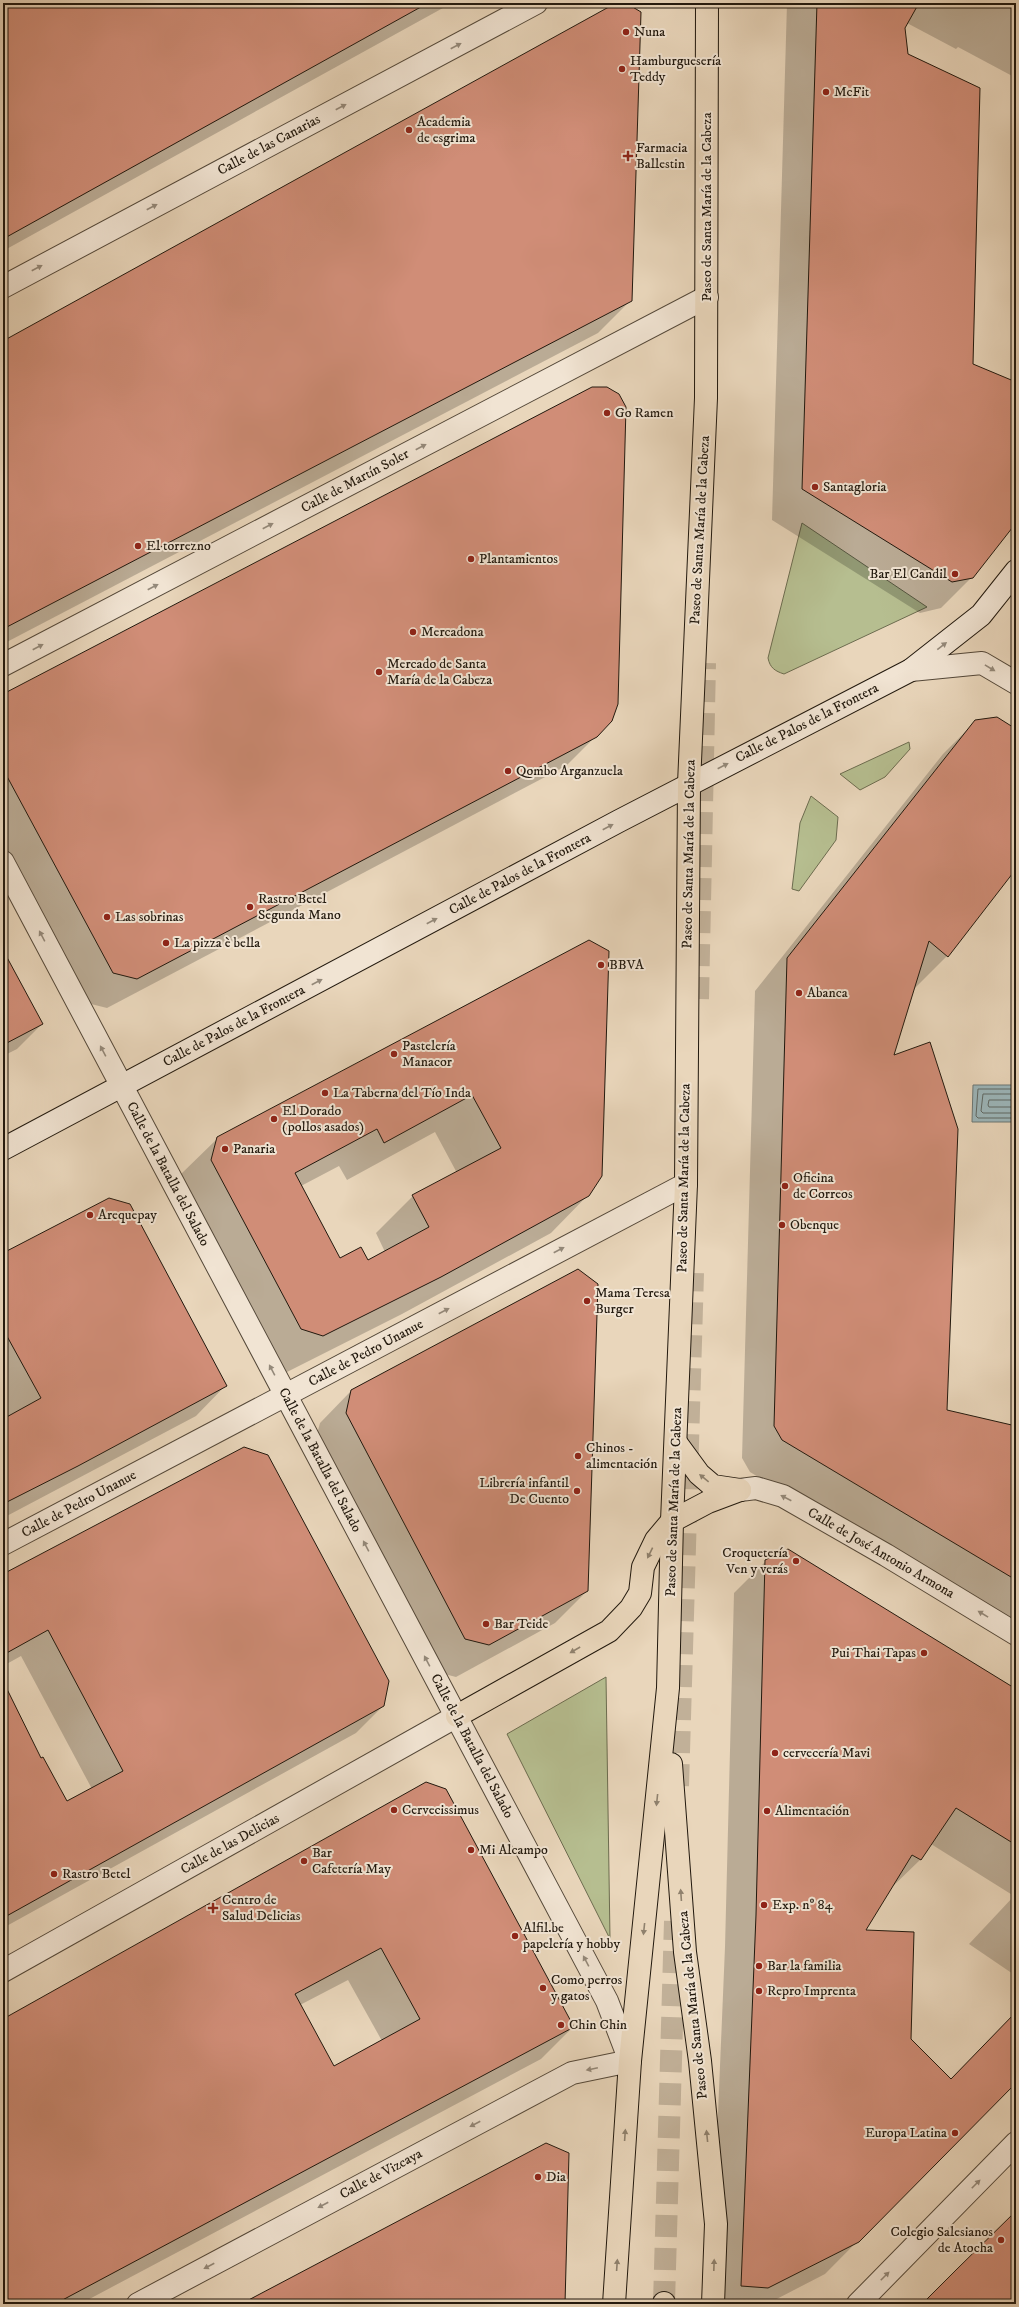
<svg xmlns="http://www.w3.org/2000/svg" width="1019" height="2307" font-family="'IM FELL DW Pica',serif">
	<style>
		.green { fill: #b6be90; stroke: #6c6c4f }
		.water { fill: #9cb6ba; stroke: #6b7775 }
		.shadow { fill: #0003; fill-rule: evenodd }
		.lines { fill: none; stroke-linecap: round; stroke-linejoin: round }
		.shore { stroke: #5f6864; stroke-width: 1 }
		.building { fill: #d08d77; stroke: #22190e; fill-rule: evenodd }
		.primary-tunnel { stroke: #c1b098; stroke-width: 22; stroke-dasharray: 22 11; stroke-linecap: butt }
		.minor-casing { stroke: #544839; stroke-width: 24 }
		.secondary-casing { stroke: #22190e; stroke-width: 24 }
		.primary-casing { stroke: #22190e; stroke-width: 24 }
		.minor { stroke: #f1e4d3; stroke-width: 22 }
		.secondary { stroke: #f1e4d3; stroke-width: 22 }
		.primary { stroke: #e9d6bb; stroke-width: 22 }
		.oneway { fill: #94897a }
		.oneway2 { fill: #8f816d }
		.poi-dot { fill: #8f2418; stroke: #f1e4d3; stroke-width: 1.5 }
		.labels { text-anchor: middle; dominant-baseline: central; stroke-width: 4; stroke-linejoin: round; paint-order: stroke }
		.poi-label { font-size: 14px; fill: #22190e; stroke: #f1e4d3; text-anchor: start }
		.street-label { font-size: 14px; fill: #22190e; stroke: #f1e4d3 }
	</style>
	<rect width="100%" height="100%" fill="#e9d6bb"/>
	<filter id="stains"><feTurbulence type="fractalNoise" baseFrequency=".005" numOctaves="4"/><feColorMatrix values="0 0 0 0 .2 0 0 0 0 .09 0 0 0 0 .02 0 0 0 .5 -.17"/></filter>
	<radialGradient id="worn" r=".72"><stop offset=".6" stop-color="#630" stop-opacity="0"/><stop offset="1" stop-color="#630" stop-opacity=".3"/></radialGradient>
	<g class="green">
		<path d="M802,523L927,607L784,674C775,671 770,668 768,658Z"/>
		<path d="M909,742L910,749L885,777L860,790L840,774Z"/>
		<path d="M811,796L838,817L836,840L799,891L792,889L800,823Z"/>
		<path d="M606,1677L610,1939L507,1734Z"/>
	</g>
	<path class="water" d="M973,1085H1016V1122H972Z"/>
	<g class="shadow">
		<path d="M3,3H452L3,251Z"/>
		<path d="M618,3H624L631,300L598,333L3,644V342Z"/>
		<path d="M787,3H1016V78L958,47L956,49L907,23L893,48L972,365L1016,383V522L972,577L941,608L920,613L772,520Z"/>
		<path d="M3,696L611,721L566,766L107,1008L83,1002L3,854Z"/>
		<path d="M976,721L1016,730V878L1010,875L947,956L915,988L914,987L893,1056L946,1411L1016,1427V1634L750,1472L742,1458L755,991L943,754Z"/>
		<path d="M589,941L588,1195L551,1233L402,1314L285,1373L180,1175L218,1138ZM435,1132L457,1173L413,1196L376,1233L385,1252L367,1262L340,1260L301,1186L339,1166L347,1180Z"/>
		<path d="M3,952L42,1024L17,1049L3,1056Z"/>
		<path d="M3,1255L226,1385L196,1416L3,1518V1420L5,1419L3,1416Z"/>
		<path d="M352,1390L587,1591L555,1623L456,1677L433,1671L314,1445L320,1423Z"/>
		<path d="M788,1550L1016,1689V1976L969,1944L1014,1896L931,1844L920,1860L889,1890L864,1931L910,2039L950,2080L1016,2012V2081L825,2274L767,2304H710L725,1947L734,1593L766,1561Z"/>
		<path d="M3,1575L383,1706L356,1733L3,1928V1683L41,1760L66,1802L92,1789L21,1656L3,1666Z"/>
		<path d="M445,1789L573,2027L541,2059L80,2304H3V2020ZM348,1980L382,2041L333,2067L300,2005Z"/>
	</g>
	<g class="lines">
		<g class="shore">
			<path d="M1016,1089H978L976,1116L978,1118H1016"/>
			<path d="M1016,1094H983L981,1111L983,1113H1016"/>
			<path d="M1016,1100H989L988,1105L989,1107H1016"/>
		</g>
	</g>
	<g class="building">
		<path d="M3,3H428L3,239Z"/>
		<path d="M616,3H626L641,12L632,301L3,629V341Z"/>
		<path d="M817,3H919L905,28L908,54L980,88L973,364L1016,382V523L973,578L952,582L802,489Z"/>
		<path d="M592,387H607L612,390L619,394L626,407L618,704L612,721L597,737L137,979L113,973L3,769V694Z"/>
		<path d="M997,717L1016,729V869L948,957L929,941L894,1055L930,1042L958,1129L947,1410L1016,1426V1580L782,1440L774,1426L787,958L975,720Z"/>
		<path d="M589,940L609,951L602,1176L589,1196L441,1277L323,1336L301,1329L211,1160L217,1137ZM472,1095L501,1148L412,1195L429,1227L368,1260L361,1247L340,1258L295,1173L377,1129L384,1143Z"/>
		<path d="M3,950L43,1024L3,1045Z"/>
		<path d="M109,1198L130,1204L227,1386L78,1466L3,1504V1419L41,1398L3,1329V1253Z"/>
		<path d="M578,1269L598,1284L588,1591L489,1645L465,1639L346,1413L351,1390Z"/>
		<path d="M244,1447L268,1455L389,1681L384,1706L3,1918V1681L41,1758L43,1757L67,1801L123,1771L48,1630L3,1655V1574Z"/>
		<path d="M788,1549L1016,1689V1845L956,1808L921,1860L912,1855L866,1930L914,1932L911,2039L951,2079L1016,2012V2083L859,2242L768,2288L741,2286L756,1915L765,1560Z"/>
		<path d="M426,1782L446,1789L574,2027L55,2304H3V2019ZM381,1948L420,2019L334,2066L295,1994Z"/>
		<path d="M546,2143L569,2153L565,2304H241Z"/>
		<path d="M1016,2211V2304H922L957,2269Z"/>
	</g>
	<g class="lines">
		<g class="primary-tunnel">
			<path d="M698,999L705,663"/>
			<path d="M678,1786L693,1273"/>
			<path d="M664,2303L675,1921"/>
		</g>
		<defs>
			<g id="minor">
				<path d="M3,287L536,3"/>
				<path d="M3,665L707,297"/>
				<path d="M911,670L982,663L1016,683"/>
				<path d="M3,862L607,2001L630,2061L572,2073L138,2304"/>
				<path d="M740,1490L756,1488L783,1496L886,1555L1016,1634"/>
				<path d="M3,1544L686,1184"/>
				<path d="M3,1971L457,1716"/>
				<path d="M858,2304L1016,2143"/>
			</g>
			<path id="secondary" d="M3,1149L619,821L911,670L981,615L1016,571"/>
			<g id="primary">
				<path d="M677,1444L699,1474L713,1486L740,1490"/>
				<path d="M457,1716L609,1631L631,1608L640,1593L643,1567L656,1540L672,1521L708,1502L740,1490"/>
				<path d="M671,1764L685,1952L700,2061L716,2224L713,2304"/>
				<path d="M614,2304L630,2061L668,1688L672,1521L686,1184L689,784L706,398L707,3"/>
				<path d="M664,2304V2303"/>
			</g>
		</defs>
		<use href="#minor" class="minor-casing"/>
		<use href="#secondary" class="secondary-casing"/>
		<use href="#primary" class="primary-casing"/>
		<use href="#minor" class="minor"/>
		<use href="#secondary" class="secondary"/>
		<use href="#primary" class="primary"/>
	</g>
	<defs><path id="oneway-solid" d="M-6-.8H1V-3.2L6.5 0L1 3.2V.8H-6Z"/></defs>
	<g class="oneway">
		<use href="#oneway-solid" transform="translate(456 46) rotate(-28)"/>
		<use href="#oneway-solid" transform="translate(341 107) rotate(-28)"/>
		<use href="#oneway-solid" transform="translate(152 207) rotate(-28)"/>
		<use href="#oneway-solid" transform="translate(37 268) rotate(-28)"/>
		<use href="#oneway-solid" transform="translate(421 447) rotate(-28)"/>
		<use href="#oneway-solid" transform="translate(268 526) rotate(-28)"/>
		<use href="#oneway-solid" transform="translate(153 587) rotate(-28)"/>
		<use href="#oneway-solid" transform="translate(942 646) rotate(-38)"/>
		<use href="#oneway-solid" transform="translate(38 647) rotate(-28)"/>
		<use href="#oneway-solid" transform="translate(990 668) rotate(31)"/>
		<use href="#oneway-solid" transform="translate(723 766) rotate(-27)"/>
		<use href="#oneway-solid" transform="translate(608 827) rotate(-28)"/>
		<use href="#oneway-solid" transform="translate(432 921) rotate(-28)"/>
		<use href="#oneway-solid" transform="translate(42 936) rotate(-118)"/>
		<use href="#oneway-solid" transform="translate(317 982) rotate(-28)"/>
		<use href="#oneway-solid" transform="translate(103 1051) rotate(-118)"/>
		<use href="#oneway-solid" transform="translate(559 1250) rotate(-28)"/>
		<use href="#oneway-solid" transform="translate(444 1311) rotate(-28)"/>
		<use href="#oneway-solid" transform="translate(272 1370) rotate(-118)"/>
		<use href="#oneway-solid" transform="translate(786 1498) rotate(-153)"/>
		<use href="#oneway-solid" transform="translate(366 1546) rotate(-118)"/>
		<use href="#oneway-solid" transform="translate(983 1614) rotate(-149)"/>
		<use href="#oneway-solid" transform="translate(427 1661) rotate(-118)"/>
		<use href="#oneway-solid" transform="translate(586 1961) rotate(-118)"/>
		<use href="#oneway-solid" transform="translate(592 2069) rotate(168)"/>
		<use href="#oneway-solid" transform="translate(475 2124) rotate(152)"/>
		<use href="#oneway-solid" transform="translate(976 2184) rotate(-45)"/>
		<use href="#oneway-solid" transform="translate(323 2205) rotate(152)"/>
		<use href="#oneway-solid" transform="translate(209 2266) rotate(152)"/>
		<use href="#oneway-solid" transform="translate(885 2276) rotate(-45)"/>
	</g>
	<g class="oneway2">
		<use href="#oneway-solid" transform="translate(704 1478) rotate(-141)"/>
		<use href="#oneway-solid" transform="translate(650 1553) rotate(116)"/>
		<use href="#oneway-solid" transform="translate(575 1650) rotate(150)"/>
		<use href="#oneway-solid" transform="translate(657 1800) rotate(96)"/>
		<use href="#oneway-solid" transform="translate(681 1895) rotate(-94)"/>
		<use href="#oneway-solid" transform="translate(644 1929) rotate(96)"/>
		<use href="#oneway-solid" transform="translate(625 2135) rotate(-86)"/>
		<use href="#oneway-solid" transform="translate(707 2136) rotate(-96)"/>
		<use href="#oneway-solid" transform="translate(617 2265) rotate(-86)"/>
		<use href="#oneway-solid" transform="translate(714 2265) rotate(-88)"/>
	</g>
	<g class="poi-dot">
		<circle cx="626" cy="32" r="4"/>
		<circle cx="622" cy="69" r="4"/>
		<circle cx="826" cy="92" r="4"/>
		<circle cx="409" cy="130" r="4"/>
		<path d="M626 150h4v4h4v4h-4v4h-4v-4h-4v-4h4z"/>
		<circle cx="607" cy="413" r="4"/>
		<circle cx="815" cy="487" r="4"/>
		<circle cx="138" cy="546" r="4"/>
		<circle cx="471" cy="559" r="4"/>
		<circle cx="955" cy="574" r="4"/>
		<circle cx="413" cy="632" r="4"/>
		<circle cx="379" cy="672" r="4"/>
		<circle cx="508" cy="771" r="4"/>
		<circle cx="250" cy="907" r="4"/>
		<circle cx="107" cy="917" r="4"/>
		<circle cx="166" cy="943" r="4"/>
		<circle cx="601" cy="965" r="4"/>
		<circle cx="799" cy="993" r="4"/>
		<circle cx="394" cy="1054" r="4"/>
		<circle cx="325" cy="1093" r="4"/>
		<circle cx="274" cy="1119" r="4"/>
		<circle cx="225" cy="1149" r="4"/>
		<circle cx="785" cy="1186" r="4"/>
		<circle cx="90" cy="1215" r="4"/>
		<circle cx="782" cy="1225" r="4"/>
		<circle cx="587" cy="1301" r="4"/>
		<circle cx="578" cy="1456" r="4"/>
		<circle cx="577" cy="1491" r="4"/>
		<circle cx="796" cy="1561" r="4"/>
		<circle cx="486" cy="1624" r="4"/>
		<circle cx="924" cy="1653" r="4"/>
		<circle cx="775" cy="1753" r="4"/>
		<circle cx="394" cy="1810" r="4"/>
		<circle cx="767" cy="1811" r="4"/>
		<circle cx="471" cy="1850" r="4"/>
		<circle cx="304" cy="1861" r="4"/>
		<circle cx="54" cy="1874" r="4"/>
		<circle cx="764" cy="1905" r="4"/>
		<path d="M211 1902h4v4h4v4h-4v4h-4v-4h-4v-4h4z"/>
		<circle cx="515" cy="1936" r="4"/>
		<circle cx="759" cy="1966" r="4"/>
		<circle cx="543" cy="1988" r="4"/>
		<circle cx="759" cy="1991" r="4"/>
		<circle cx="561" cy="2025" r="4"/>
		<circle cx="955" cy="2133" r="4"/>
		<circle cx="538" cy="2177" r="4"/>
		<circle cx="1001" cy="2240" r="4"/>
	</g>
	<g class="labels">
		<g class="poi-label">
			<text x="634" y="32">Nuna</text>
			<text x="630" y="61">Hamburguesería<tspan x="630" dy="16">Teddy</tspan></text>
			<text x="834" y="92">McFit</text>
			<text x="417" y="122">Academia<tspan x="417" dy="16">de esgrima</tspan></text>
			<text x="636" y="148">Farmacia<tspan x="636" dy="16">Ballestin</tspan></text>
			<text x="615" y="413">Go Ramen</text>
			<text x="823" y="487">Santagloria</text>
			<text x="146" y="546">El torrezno</text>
			<text x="479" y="559">Plantamientos</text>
			<text x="947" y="574" text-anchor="end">Bar El Candil</text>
			<text x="421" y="632">Mercadona</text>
			<text x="387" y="664">Mercado de Santa<tspan x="387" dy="16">María de la Cabeza</tspan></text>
			<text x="516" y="771">Qombo Arganzuela</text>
			<text x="258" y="899">Rastro Betel<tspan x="258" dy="16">Segunda Mano</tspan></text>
			<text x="115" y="917">Las sobrinas</text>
			<text x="174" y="943">La pizza è bella</text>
			<text x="609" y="965">BBVA</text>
			<text x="807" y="993">Abanca</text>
			<text x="402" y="1046">Pastelería<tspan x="402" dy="16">Manacor</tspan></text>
			<text x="333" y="1093">La Taberna del Tío Inda</text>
			<text x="282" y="1111">El Dorado<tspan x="282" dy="16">(pollos asados)</tspan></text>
			<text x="233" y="1149">Panaria</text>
			<text x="793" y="1178">Oficina<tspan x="793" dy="16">de Correos</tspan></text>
			<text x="98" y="1215">Arequepay</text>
			<text x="790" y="1225">Obenque</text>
			<text x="595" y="1293">Mama Teresa<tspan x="595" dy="16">Burger</tspan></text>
			<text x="586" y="1448">Chinos -<tspan x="586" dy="16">alimentación</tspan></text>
			<text x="569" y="1483" text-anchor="end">Librería infantil<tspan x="569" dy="16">De Cuento</tspan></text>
			<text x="788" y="1553" text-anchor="end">Croquetería<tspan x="788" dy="16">Ven y verás</tspan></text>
			<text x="494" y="1624">Bar Teide</text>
			<text x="916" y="1653" text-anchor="end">Pui Thai Tapas</text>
			<text x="783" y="1753">cervecería Mavi</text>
			<text x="402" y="1810">Cervecissimus</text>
			<text x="775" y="1811">Alimentación</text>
			<text x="479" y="1850">Mi Alcampo</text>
			<text x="312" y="1853">Bar<tspan x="312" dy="16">Cafetería May</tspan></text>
			<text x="62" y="1874">Rastro Betel</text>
			<text x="222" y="1900">Centro de<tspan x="222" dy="16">Salud Delicias</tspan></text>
			<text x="772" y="1905">Exp. nº 84</text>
			<text x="523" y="1928">Alfil.be<tspan x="523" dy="16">papelería y hobby</tspan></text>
			<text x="767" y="1966">Bar la familia</text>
			<text x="551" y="1980">Como perros<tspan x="551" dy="16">y gatos</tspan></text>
			<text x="767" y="1991">Repro Imprenta</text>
			<text x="569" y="2025">Chin Chin</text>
			<text x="947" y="2133" text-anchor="end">Europa Latina</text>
			<text x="546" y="2177">Dia</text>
			<text x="993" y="2232" text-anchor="end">Colegio Salesianos<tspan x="993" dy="16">de Atocha</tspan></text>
		</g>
		<g class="street-label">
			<text transform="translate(269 145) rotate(-28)">Calle de las Canarias</text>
			<text transform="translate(707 207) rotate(-90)">Paseo de Santa María de la Cabeza</text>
			<text transform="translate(355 481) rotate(-28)">Calle de Martín Soler</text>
			<text transform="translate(700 530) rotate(-87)">Paseo de Santa María de la Cabeza</text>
			<text transform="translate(807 723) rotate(-27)">Calle de Palos de la Frontera</text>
			<text transform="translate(689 854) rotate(-89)">Paseo de Santa María de la Cabeza</text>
			<text transform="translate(520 874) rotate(-28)">Calle de Palos de la Frontera</text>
			<text transform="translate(234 1026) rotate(-28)">Calle de Palos de la Frontera</text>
			<text transform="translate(168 1174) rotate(62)">Calle de la Batalla del Salado</text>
			<text transform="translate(684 1178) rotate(-89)">Paseo de Santa María de la Cabeza</text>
			<text transform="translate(366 1353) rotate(-28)">Calle de Pedro Unanue</text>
			<text transform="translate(320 1460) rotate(62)">Calle de la Batalla del Salado</text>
			<text transform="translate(674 1502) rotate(-88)">Paseo de Santa María de la Cabeza</text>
			<text transform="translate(79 1504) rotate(-28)">Calle de Pedro Unanue</text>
			<text transform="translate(881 1553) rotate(30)">Calle de José Antonio Armona</text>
			<text transform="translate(472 1746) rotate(62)">Calle de la Batalla del Salado</text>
			<text transform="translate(230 1844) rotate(-29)">Calle de las Delicias</text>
			<text transform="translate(693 2005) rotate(-96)">Paseo de Santa María de la Cabeza</text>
			<text transform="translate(381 2174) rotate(-28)">Calle de Vizcaya</text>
		</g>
	</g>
	<rect width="1019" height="2307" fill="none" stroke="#e9d6bb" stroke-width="16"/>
	<rect x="4" y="4" width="1011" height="2299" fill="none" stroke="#22190e" stroke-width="2"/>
	<rect x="8" y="8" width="1003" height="2291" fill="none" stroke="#22190e"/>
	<rect width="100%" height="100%" filter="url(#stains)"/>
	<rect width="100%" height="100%" fill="url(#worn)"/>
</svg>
